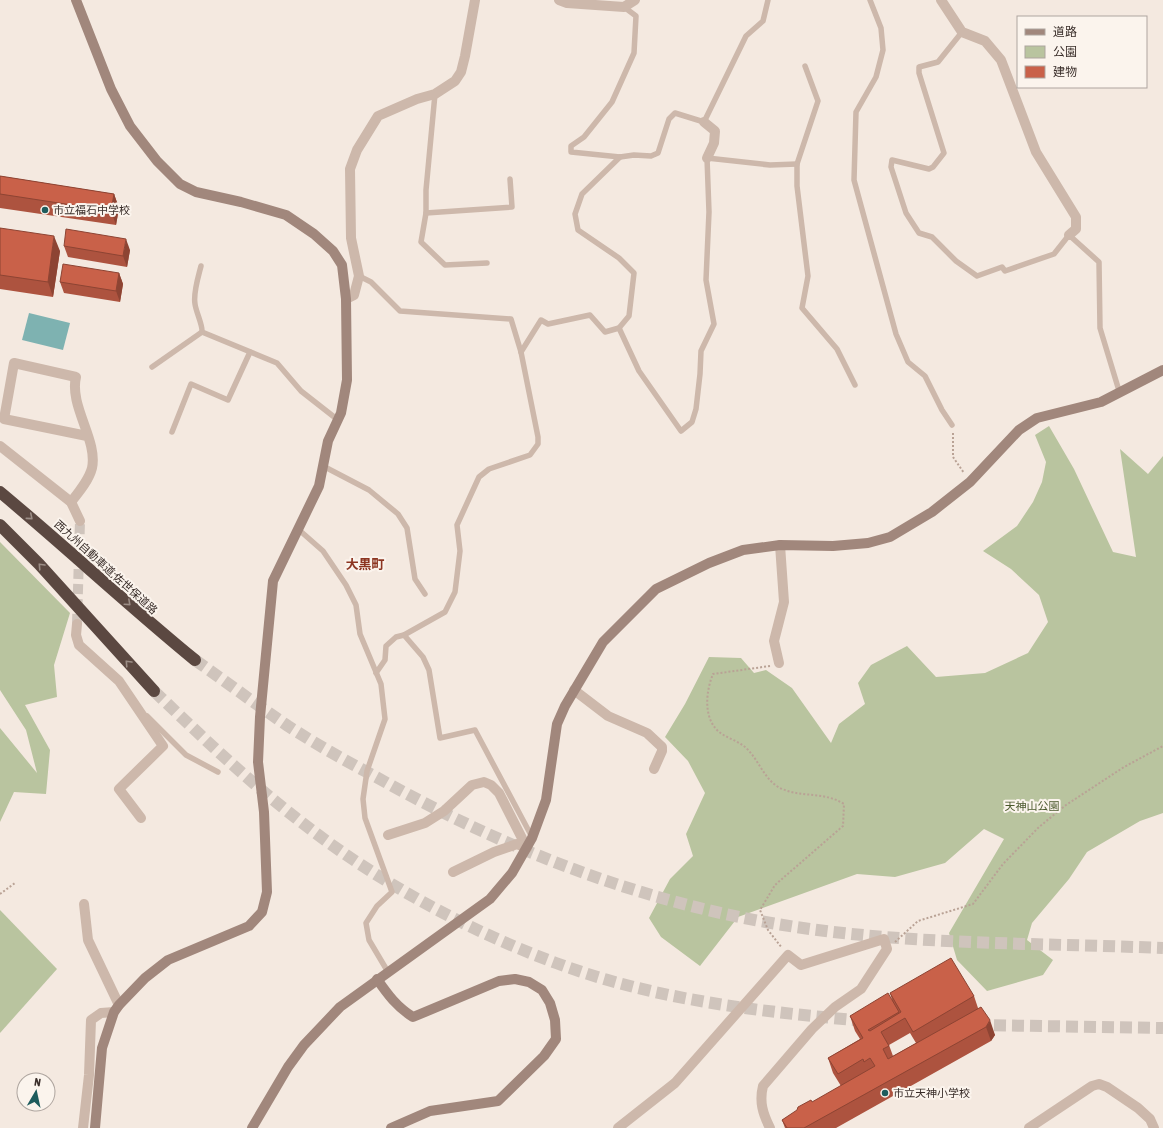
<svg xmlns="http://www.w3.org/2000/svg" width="1163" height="1128" font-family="'Asap Condensed','Noto Sans JP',sans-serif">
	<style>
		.green { fill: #b9c49f }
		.water { fill: #7eb2b1 }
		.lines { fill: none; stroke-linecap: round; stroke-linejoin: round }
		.street-tunnel { stroke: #cfc4bc; stroke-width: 10; stroke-dasharray: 10 5; stroke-linecap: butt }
		.highway-tunnel { stroke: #cfc4bc; stroke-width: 12; stroke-dasharray: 12 6; stroke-linecap: butt }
		.path { stroke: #b9a295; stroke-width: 2; stroke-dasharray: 2 2; stroke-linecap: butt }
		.lane { stroke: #cdb8ab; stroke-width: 5.5 }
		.street { stroke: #cdb8ab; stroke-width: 10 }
		.secondary { stroke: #a1877c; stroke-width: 10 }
		.highway { stroke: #5b4841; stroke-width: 12 }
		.wall { fill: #ad533f; fill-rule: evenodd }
		.shaded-wall { fill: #8d4433 }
		.building { fill: #c96149; stroke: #8d4433 }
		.oneway { stroke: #9b8d86 }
		.poi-dot { fill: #1e5c5d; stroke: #fbf4ed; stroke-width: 1.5 }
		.labels { text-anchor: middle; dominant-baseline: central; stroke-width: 4; stroke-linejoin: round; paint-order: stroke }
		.poi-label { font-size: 11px; fill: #3a2e2a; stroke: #fbf4ed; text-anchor: start }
		.street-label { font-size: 11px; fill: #3a2e2a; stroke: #fbf4ed }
		.park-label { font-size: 11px; fill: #4b592d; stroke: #fbf4ed }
		.quarter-label { font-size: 13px; font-weight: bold; fill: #8c3521; stroke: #fbf4ed }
	</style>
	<rect width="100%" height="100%" fill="#f4e9e0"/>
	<g class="green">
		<path d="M1049,426L1074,469L1113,552L1136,557L1120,449L1148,474L1163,456V813L1140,821L1087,852L1069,879L1032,923L1027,940L1053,960L1043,975L987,991L957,960L949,933L1004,839L984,829L945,863L895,877L857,874L738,917L700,966L661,937L649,918L670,879L693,856L686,834L705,793L688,761L665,737L685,704L709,657L741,658L754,673L766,670L792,688L831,743L839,724L865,704L858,683L871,665L907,646L936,677L985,673L1028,653L1048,622L1039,595L1011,569L983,551L1017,526L1033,502L1042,482L1046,462L1035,435Z"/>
		<path d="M0,542L70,613L54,665L57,697L25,705L50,750L46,794L14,792L0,822V728L37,773L26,730L0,690Z"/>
		<path d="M0,910L57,969L0,1033Z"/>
	</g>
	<path class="water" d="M29,313L70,323L63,350L22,340Z"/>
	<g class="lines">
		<path class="street-tunnel" d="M77,624L80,521"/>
		<g class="highway-tunnel">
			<path d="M195,660C226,682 257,705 288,726C317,745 348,762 378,778C508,851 648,905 796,927C917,945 1041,943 1163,948"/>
			<path d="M154,691C200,735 246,779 296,818C373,879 464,929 556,963C655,1000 762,1012 866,1021"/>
			<path d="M976,1025L1163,1028"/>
		</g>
		<g class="path">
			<path d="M953,433V457L964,473"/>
			<path d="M770,666L713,674C706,691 703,717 718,731C727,739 741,741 749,751C760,763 765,780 780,788C800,798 824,791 844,804L843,826L775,885L760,910L768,930L782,948"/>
			<path d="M0,894L15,883"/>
			<path d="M895,942L918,921L973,904L1003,864L1039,827L1066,805L1124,767L1163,746"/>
		</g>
		<g class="lane">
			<path d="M870,0L881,28L883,50L876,77L856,112L854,180L896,334L908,362L925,376L942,410L952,425"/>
			<path d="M624,7L636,16L634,53L612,102L584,137L571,146V152L620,157L634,155L651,156L658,153L669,119L675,113L704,122L746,36L763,21L768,0"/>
			<path d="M962,32L938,62L919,67V73L944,153L933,167L929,169L892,160L891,167L906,213L919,233L932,237L956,261L977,276L1002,267L1005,271L1054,254L1069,235L1099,262L1100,328L1120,394"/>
			<path d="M805,66L818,101L797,164V186L808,276L802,308L837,349L855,385"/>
			<path d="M435,94L426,190V213L421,242L445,265L487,263"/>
			<path d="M426,213L512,207L510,179"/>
			<path d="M201,266C198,278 193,293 195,304C196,312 203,326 202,332L277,363L301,391L338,420"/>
			<path d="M359,276L371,282L400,311L511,319L521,352L538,437V444L530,455L489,469L479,477L457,525L460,551L455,592L445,612L404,635L396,637L386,646L385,660L376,673"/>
			<path d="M619,328L639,371L681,431L692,422L696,409L700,374L701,351L714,324L706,280L709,212L707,158L770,165L797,164"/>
			<path d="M521,352L541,320L548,324L590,315L605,332L619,328L629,316L634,273L619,258L578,230L575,214L582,194L620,157"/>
			<path d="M152,367L202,332"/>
			<path d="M172,432L191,384L228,400L250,352"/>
			<path d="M323,466L369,490L398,514L407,528L415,579L425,594"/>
			<path d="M298,529L323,551L346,585L356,605L360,634L381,684L385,719L367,771L363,799L365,818L392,892L377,906L366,923L369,940L388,972"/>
			<path d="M404,635L423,657L429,670L440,738L475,730L532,837"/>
			<path d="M147,716L186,755L218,772"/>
		</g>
		<g class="street">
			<path d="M559,0L567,3L624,7L635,0"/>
			<path d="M941,0L962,32L985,41L1001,60L1036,152L1076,217V229L1069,235"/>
			<path d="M704,122L715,131L714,143L707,158"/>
			<path d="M346,299L354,295L359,276L351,238L350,169L357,150L378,116L417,99L435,94L455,81L461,72L465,56L475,0"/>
			<path d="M0,446L71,502L80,521"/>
			<path d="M71,502C79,492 89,480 92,468C98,440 69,406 76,377L14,363L4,419L87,436"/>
			<path d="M77,624L76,635L79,645L119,681L163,746L119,789L141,818"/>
			<path d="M779,663L774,641L784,602L780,545"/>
			<path d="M574,690L608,716L647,733L662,747V751L654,769"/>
			<path d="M388,835L425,823L444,811L472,785L484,782L491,785L499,793L527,848"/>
			<path d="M453,872L494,852L517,844L527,848"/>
			<path d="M84,904L88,940L119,1005"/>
			<path d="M83,1128L89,1075L91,1020L101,1013L114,1012"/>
			<path d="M618,1128L675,1083L788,955L801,965L884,939L887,949L861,989L835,1007L812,1029L763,1086C759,1102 763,1114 770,1128"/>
			<path d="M1029,1128L1092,1086L1099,1084L1107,1087L1138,1108L1150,1119L1154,1128"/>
		</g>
		<g class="secondary">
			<path d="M76,0L111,89L130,126L157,161L180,184L196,192L241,202L286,215L314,234L333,251L342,265L346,299L347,380L341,413L328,441L319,486L273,581L260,717L258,762L264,812L267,892L262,912L249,926L168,960L145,978L119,1005L114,1012L102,1048L95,1128"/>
			<path d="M377,979C388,995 397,1007 413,1017L499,981L515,979L529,982L542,990L550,1003L555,1020L556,1039L544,1056L498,1101L430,1111L391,1128"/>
			<path d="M252,1128L288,1067L304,1045L340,1007L490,899L512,873L532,838L546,800L557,724L565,706L603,642L656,589L709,563L743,550L780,545L833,546L868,543L890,537L932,512L970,482L1019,430L1037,418L1101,402L1163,370"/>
		</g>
		<g class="highway">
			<path d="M0,492C66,547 129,606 195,660"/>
			<path d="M0,525L39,564L154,691"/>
		</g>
	</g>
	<g class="wall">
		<path d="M0,176L114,194L119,208L116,225L0,208Z"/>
		<path d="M0,228L60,251L53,297L0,289Z"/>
		<path d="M64,246L130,250L127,267L68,257Z"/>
		<path d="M119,273L123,284L120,302L64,293L60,282Z"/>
		<path d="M890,993L974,996L978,1008L995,1035L991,1041L836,1128H785L782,1120L841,1086L833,1073L828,1058L860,1039L855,1031L850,1016L892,1000ZM910,1033L916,1043L893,1056L889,1045Z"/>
	</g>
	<g class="shaded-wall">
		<path d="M114,194L119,208L116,225L111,211Z"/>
		<path d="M54,236L60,251L53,297L48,282Z"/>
		<path d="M126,239L130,250L127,267L123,256Z"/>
		<path d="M119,273L123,284L120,302L116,291Z"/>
		<path d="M990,1020L995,1035L991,1041L986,1027Z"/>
	</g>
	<g class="building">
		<path d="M0,176L114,194L111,211L0,194Z"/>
		<path d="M0,228L54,236L48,282L0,275Z"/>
		<path d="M66,229L126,239L123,256L64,246Z"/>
		<path d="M63,264L119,273L116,291L60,282Z"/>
		<path d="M951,958L974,996L913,1032L905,1018L881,1032L889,1046L883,1049L888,1059L981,1007L990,1020L986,1027L804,1128H787L782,1120L797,1110L798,1107L811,1100L812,1102L875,1066L870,1058L864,1062L863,1059L838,1074L828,1058L863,1038L850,1016L888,993L899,1012L868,1030L870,1031L901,1012L890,993Z"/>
	</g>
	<defs><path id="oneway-chevron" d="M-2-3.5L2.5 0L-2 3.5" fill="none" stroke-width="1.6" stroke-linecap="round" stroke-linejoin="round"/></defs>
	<g class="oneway">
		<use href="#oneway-chevron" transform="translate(30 517) rotate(40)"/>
		<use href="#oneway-chevron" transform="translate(41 566) rotate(-133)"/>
		<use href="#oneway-chevron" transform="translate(128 603) rotate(42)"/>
		<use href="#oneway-chevron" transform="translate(128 663) rotate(-133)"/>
	</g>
	<g class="poi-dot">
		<circle cx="45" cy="210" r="4"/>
		<circle cx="885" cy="1093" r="4"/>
	</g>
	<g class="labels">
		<g class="poi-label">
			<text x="53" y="210">市立福石中学校</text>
			<text x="893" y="1093">市立天神小学校</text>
		</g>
		<g class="street-label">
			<text transform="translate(106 567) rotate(42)">西九州自動車道;佐世保道路</text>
		</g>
		<g class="park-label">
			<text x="1032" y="806">天神山公園</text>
		</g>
		<g class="quarter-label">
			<text x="365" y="564">大黒町</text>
		</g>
	</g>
	<rect x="1017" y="16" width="130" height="72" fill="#fbf4ed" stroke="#aea59f"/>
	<rect x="1025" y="29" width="20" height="6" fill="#a1877c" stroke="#aea59f"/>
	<text x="1053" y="36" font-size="12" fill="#3a2e2a">道路</text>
	<rect x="1025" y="46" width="20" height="12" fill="#b9c49f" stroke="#aea59f"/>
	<text x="1053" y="56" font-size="12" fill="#3a2e2a">公園</text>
	<rect x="1025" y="66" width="20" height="12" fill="#c96149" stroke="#aea59f"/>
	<text x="1053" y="76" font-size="12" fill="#3a2e2a">建物</text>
	<g transform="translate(36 1092) rotate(9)"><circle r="19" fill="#fbf4ed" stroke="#aea59f"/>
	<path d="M0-3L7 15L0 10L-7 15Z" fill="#1e5c5d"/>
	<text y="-6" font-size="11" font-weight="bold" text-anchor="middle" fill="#3a2e2a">N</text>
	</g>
</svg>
